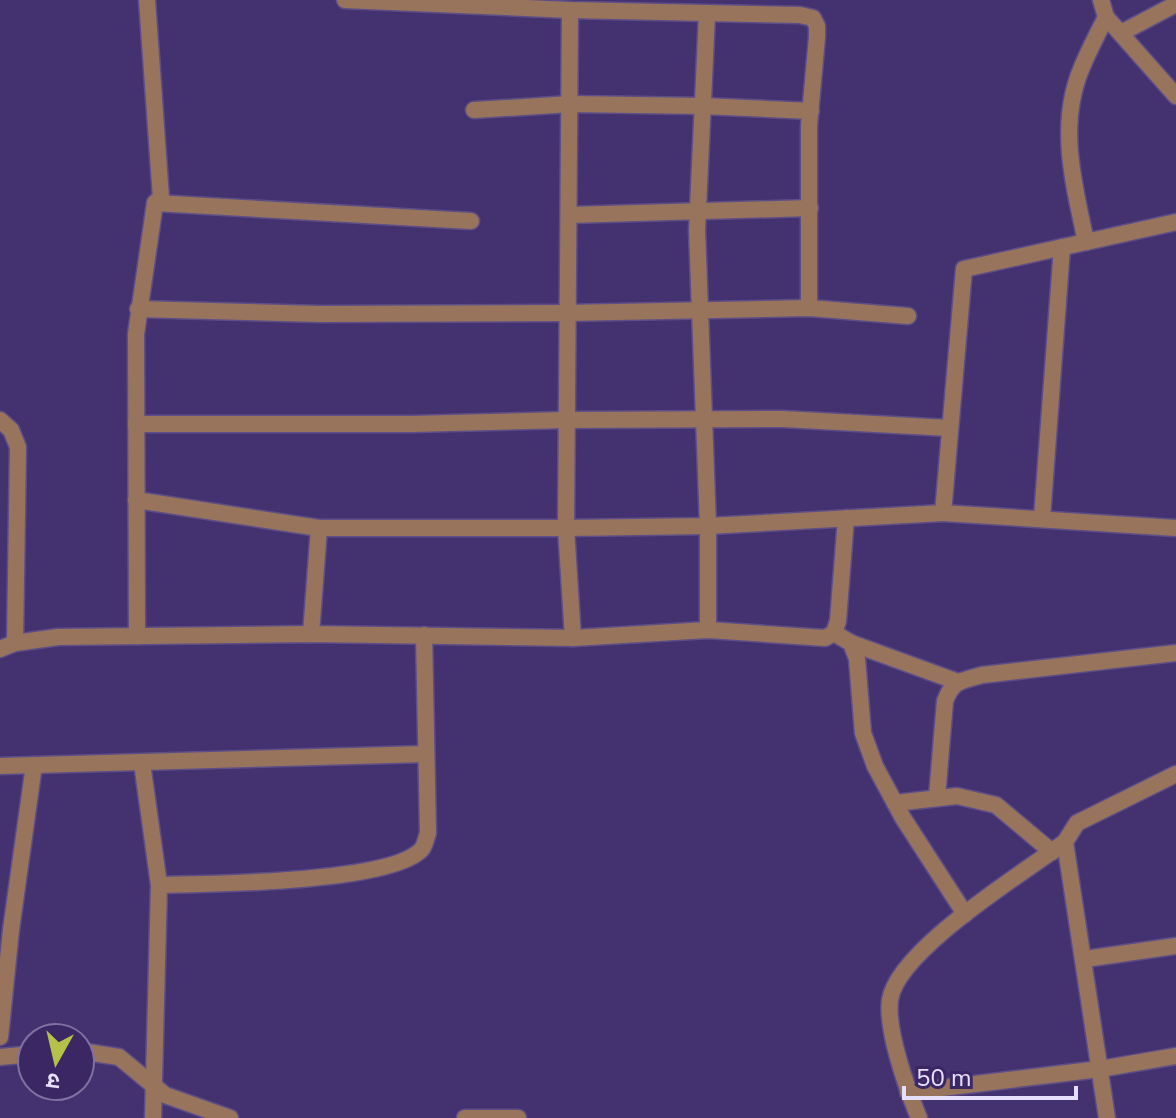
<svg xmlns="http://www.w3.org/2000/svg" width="1176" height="1118" font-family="'Nunito Sans','Noto Sans Devanagari',sans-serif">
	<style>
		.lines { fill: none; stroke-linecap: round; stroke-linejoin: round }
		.street-casing { stroke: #5e4e87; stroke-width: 19 }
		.street { stroke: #98745c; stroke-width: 16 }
	</style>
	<rect width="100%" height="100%" fill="#443270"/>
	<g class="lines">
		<defs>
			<g id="street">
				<path d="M345,0L570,10L800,15L813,18L817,26V37L809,126V308"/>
				<path d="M1101,0L1106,17L1176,96"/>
				<path d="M570,10L566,528L573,638"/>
				<path d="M707,14L697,230L708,526V630"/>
				<path d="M1121,33L1176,4"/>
				<path d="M474,110L571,104L702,106L811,111"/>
				<path d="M155,203L471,221"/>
				<path d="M569,215L810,208"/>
				<path d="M1086,242C1074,184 1057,125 1082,67C1089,50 1098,33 1106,17"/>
				<path d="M138,309L321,314L566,313L809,308L908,316"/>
				<path d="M0,420L11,430L18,447L15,643"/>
				<path d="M136,424H411L566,420L783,419L949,428"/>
				<path d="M136,500L319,528"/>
				<path d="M943,513L1176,528"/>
				<path d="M1042,518L1062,247"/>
				<path d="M834,633L851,643L857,659L863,733L875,766L903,818L965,914"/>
				<path d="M311,634L319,528H566L708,526L943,513L964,269L1176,222"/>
				<path d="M137,636L136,334L155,203L161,198L147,0"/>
				<path d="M851,643L958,682"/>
				<path d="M0,649L15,643L58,637L311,634L573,638L708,630L825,638L834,633L838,621L846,518"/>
				<path d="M142,763L159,885L153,1118"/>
				<path d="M0,766L425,754"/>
				<path d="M937,797L945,701C953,680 961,681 982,675L1176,653"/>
				<path d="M895,803L957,796L996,805L1052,852"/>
				<path d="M159,885C209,884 389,883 421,850C425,846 426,838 428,833L424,635"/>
				<path d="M1085,959L1176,946"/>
				<path d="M0,1037L11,930L34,765"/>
				<path d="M80,1051L119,1057L165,1095L230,1118"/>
				<path d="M0,1057L32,1054"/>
				<path d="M908,1092L1100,1069L1176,1056"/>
				<path d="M465,1118H518"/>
				<path d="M919,1118C907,1089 886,1030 890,1000C897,950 1025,872 1065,842"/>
				<path d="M1107,1118L1065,842L1077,823L1176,774"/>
			</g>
		</defs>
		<use href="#street" class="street-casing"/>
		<use href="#street" class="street"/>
	</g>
	<g transform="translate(56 1062) rotate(188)"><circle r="38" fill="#3a2764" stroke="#7f71a2" stroke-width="2"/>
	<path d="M0-6L14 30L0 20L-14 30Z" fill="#b5c249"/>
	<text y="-12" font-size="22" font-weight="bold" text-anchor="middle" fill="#e6e0fe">उ</text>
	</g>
	<path d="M904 1086v12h172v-12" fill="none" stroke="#e6e0fe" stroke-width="4"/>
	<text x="916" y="1086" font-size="24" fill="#e6e0fe" stroke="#3a2764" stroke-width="6" paint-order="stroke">50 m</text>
</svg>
